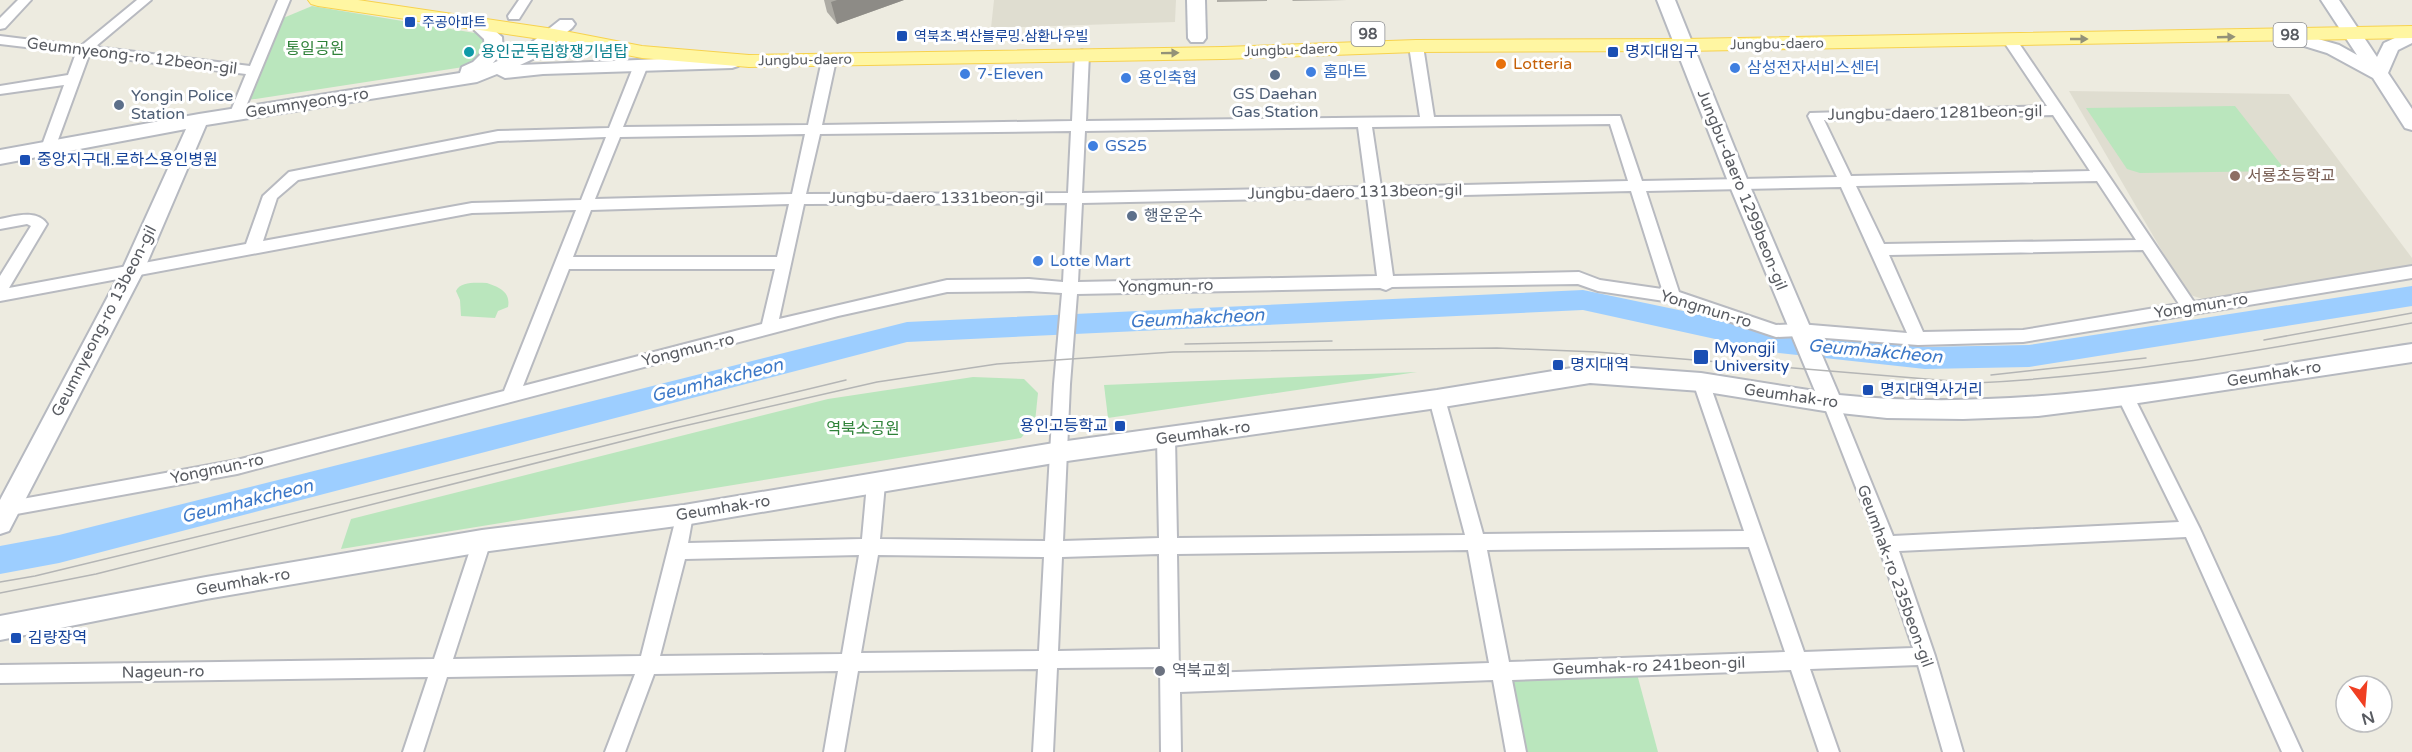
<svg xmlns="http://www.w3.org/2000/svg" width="2412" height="752" font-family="'Varela Round','Noto Sans KR',sans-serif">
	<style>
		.education { fill: #dfddd0 }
		.green { fill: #bae6bd }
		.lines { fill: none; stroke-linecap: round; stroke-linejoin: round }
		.river { fill: #9dceff; fill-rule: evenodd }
		.street-casing { stroke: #b8bac0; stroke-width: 4 }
		.secondary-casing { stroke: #b6b9c0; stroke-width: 4 }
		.primary-casing { stroke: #f7d24e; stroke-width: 2 }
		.street { fill: #fff; fill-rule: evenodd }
		.secondary { fill: #fff; fill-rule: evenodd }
		.primary { fill: #fff6a2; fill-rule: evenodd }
		.tram { stroke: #b4b5b5; stroke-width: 1.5 }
		.wall { fill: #adaba4 }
		.shaded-wall { fill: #8d8b86 }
		.oneway { fill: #939278 }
		.transit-dot { fill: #1a4fb4; stroke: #fff; stroke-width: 2 }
		.culture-dot { fill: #0f9aa8; stroke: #fff; stroke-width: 2 }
		.food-dot { fill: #e8710a; stroke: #fff; stroke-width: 2 }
		.shop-dot { fill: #3f7fe0; stroke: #fff; stroke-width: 2 }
		.service-dot { fill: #5c6f8a; stroke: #fff; stroke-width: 2 }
		.education-dot { fill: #8d6e63; stroke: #fff; stroke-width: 2 }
		.worship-dot { fill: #6b7280; stroke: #fff; stroke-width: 2 }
		.labels { text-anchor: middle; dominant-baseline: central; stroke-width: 6; stroke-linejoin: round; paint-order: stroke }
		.far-transit-label { font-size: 14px; fill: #164399; stroke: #fff; text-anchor: start }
		.far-street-label { font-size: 14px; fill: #595c62; stroke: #fff }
		.shield { fill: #fff; stroke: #8b8d91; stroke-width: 1.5 }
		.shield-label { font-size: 15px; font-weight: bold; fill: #595c62 }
		.park-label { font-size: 16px; fill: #2f8239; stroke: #fff }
		.culture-label { font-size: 16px; fill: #0d838f; stroke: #fff; text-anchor: start }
		.transit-label { font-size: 16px; fill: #164399; stroke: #fff; text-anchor: start }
		.street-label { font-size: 16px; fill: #595c62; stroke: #fff }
		.food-label { font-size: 16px; fill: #c56008; stroke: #fff; text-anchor: start }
		.shop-label { font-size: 16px; fill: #366cbe; stroke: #fff; text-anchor: start }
		.service-label { font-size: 16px; fill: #4e5e75; stroke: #fff; text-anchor: start }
		.education-label { font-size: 16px; fill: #785e54; stroke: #fff; text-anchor: start }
		.worship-label { font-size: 16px; fill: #5b616d; stroke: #fff; text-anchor: start }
		.water-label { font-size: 18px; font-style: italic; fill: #3b77c7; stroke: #fff }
	</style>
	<rect width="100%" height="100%" fill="#edebe0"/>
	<g class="education">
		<path d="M994,0H1176L1175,22L991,28Z"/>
		<path d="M2069,91L2289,94L2412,258V267L2206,300L2187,294Z"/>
	</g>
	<g class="green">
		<path d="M312,6L481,34L490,42L483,55L470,66L242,101L276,21Z"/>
		<path d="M2235,106L2286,171L2140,173L2127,169L2086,108Z"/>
		<path d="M487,283C499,287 511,292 508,307L498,311L495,318L461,316L460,300L456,291C461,281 476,283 487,283Z"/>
		<path d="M1417,372L1108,418L1104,385Z"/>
		<path d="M973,377L1024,379L1038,393L1035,422L1021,438L341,549L351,519L828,399Z"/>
		<path d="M1637,674L1658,752H1525L1510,680Z"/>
	</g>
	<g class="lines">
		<path class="river" d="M2412,286V306L2029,367L1925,369L1779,353L1583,310L907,342L59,563L0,574V546L59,535L907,322L1583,290L1779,331L1925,347L2029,345Z"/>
		<defs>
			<g id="street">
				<path d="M18,0H31L5,28L0,29V18Z"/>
				<path d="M137,0H151L95,47L250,66L278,0H290L242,116H232L230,113L246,74L89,55L55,148L53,151H43L41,148L64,85L0,94V86L68,75L76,53L0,44V36L81,46Z"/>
				<path d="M519,0H531L519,19H509L508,16Z"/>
				<path d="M2009,35L2014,36L2194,302L2412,266V278L2023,342L1918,345L1799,336L1776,337L1671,302L1598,291L1578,284L1392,287L1386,290L1380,288L1077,294L1070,384L1063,541L1159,538L1157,438L1160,433L1166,431L1172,433L1175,438L1177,538L1465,535L1429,399L1431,394L1437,392L1443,394L1445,399L1483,534L1744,531L1693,382L1695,377L1701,376L1707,377L1709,382L1804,652L1913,648L1878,544L1823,403L1825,398L1831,396L1837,398L1839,403L1893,536L2179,522L2117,396L2119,391L2125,389L2131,391L2200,529L2302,752H2282L2186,537L1899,551L1935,656L1963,752H1943L1918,665L1810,669L1839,752H1819L1791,670L1512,680L1526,752H1506L1493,680L1180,692L1181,752H1161L1160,667L1057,668L1053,752H1033L1038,669L858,671L844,752H824L838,671L654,674L625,752H605L635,674L447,677L423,752H403L428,677L0,683V665L434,659L473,541L476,536L482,533L488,536L491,541L453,659L641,656L678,510L684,507L690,510L693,515L688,543L862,539L867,484L870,479L876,477L882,479L885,484L880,539L1045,541L1054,384L1062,293L1029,291L947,292L838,316L237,474L0,517V503L237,460L504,391L576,210L472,213L0,301V276L31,226L27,224L0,229V219C15,216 37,209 47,224L9,288L246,244L263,196L289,172L498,131L609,128L634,65L641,61L648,65L623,127L808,125L822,60L829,56L836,60L822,125L1072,121L1075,54L1082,50L1089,54L1086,121L1420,117L1409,46L1416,42L1423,46L1434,117L1620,116L1642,181L1837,177L1808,116L1810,113L2047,106L2002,39ZM2053,115L2090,171L1851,176L1824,120ZM1610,124L1628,181L1381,187L1372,127ZM1358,127L1366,187L1082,193L1085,131ZM1071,131L1068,193L806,194L820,134ZM805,134L792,194L595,199L620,137ZM606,137L581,200L472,203L263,241L277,198L298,180L498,141ZM2097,181L2136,240L1884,244L1856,186ZM1841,187L1907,333L1799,324L1776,325L1679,292L1646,191ZM1631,191L1662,289L1600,280L1579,272L1393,276L1382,197ZM1367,197L1377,276L1078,282L1082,203ZM1067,203L1063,282L1029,279L947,280L779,319L804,204ZM789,204L777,257H573L591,210ZM2143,250L2179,304L2023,330L1923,332L1889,255ZM569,269H775L762,324L523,386ZM1749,547L1785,652L1509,662L1487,550ZM1468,550L1489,663L1179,674L1177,554ZM1159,554L1160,649L1058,651L1062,557ZM859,555L842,654L660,656L685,559ZM878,555L1044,557L1039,651L861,653Z"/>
			</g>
			<g id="secondary">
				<path d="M1187,0H1205L1206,38L1203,42H1191L1188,38Z"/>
				<path d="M1657,0H1675L1749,184L1839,395C2029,415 2224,372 2412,344V362L2125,405L2038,416L1963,419L1887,418L1831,412L1701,391L1590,383L1437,408L1060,462L684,525L482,552L206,599L0,640V616L206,577L482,530L684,505L1060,442L1437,390L1590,365L1701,373L1815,391L1729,184Z"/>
				<path d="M2321,0H2339L2377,57L2384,43L2412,30V43L2398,50L2388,73L2412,109V130L2405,128L2373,78L2327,53L2281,39L2278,35L2281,31L2287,30L2339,45L2357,55Z"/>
				<path d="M477,19L483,20L502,37L503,51L493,63L521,51L560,20H572L575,24L572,28L533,59L520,65L732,56L738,58L741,62L738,66L732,68L543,74L505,78L497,74L477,82L206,125L144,270L9,531L0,534V500L122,270L186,129L0,164V150L199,114L460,73L462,67L473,62L485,50L484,39L468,24L471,20Z"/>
			</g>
			<path id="primary" d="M308,0H358L554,29L642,46L749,55L1223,47L1416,40L1684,39L2412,26V38L1684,51L1416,52L1223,59L749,67L642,58L554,41L318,6L311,4Z"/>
		</defs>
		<use href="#street" class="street-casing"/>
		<use href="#secondary" class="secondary-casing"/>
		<use href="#primary" class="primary-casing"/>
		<use href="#street" class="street"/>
		<use href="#secondary" class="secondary"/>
		<use href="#primary" class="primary"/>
		<g class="tram">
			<path d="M2264,340L2412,313"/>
			<path d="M1185,344L1332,341"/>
			<path d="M1991,375L2146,358"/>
			<path d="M0,582L35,576L846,380"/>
			<path d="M0,593L96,574L675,428L877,382L997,364L1173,352L1497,348L1597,352L1975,383C2123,376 2267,349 2412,323"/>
		</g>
	</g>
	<g class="wall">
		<path d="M824,0H904L837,24L827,12Z"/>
		<path d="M1217,0H1267V1L1217,2Z"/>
		<path d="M1292,0H1347L1293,1Z"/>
	</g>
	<path class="shaded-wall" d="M837,0H904L837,24L831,2Z"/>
	<defs><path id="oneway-solid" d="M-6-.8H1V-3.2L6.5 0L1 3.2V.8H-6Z" transform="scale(1.5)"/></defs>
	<g class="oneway">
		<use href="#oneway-solid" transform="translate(2226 37) rotate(-2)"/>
		<use href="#oneway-solid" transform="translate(2079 39)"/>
		<use href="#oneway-solid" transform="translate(1170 53) rotate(-1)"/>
	</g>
	<g class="transit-dot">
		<rect x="404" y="16" width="12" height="12" rx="3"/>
		<rect x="896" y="30" width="12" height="12" rx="3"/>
		<rect x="1607" y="46" width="12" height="12" rx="3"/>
		<rect x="19" y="154" width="12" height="12" rx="3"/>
		<rect x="1693" y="349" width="16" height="16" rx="3"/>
		<rect x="1552" y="359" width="12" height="12" rx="3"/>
		<rect x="1862" y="384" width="12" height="12" rx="3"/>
		<rect x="1114" y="420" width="12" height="12" rx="3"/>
		<rect x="10" y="632" width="12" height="12" rx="3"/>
	</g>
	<circle class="culture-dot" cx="469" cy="52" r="6"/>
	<circle class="food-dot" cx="1501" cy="64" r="6"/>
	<g class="shop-dot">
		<circle cx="1735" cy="68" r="6"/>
		<circle cx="1311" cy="72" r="6"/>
		<circle cx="965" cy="74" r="6"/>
		<circle cx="1126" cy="78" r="6"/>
		<circle cx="1093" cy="146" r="6"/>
		<circle cx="1038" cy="261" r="6"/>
	</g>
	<g class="service-dot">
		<circle cx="1275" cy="75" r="6"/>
		<circle cx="119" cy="105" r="6"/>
		<circle cx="1132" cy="216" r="6"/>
	</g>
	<circle class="education-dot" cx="2235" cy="176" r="6"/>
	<circle class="worship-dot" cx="1160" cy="671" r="6"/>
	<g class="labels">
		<g class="far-transit-label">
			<text x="422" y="22">주공아파트</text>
			<text x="914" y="36">역북초.벽산블루밍.삼환나우빌</text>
		</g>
		<g class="far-street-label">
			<text transform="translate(1777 44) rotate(-1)">Jungbu-daero</text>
			<text transform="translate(1291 50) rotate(-2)">Jungbu-daero</text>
			<text transform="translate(805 60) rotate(-1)">Jungbu-daero</text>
		</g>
		<g class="shield">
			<rect x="1351.5" y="22" width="33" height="24" rx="4.5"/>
			<rect x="2273.5" y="23" width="33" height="24" rx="4.5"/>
		</g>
		<g class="shield-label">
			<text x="1368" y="34">98</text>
			<text x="2290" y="35">98</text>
		</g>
		<g class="park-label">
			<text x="315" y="49">통일공원</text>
			<text x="863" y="429">역북소공원</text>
		</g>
		<g class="culture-label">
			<text x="481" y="52">용인군독립항쟁기념탑</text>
		</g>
		<g class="transit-label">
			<text x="1625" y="52">명지대입구</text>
			<text x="37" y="160">중앙지구대.로하스용인병원</text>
			<text x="1714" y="348">Myongji<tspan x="1714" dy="18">University</tspan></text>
			<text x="1570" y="365">명지대역</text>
			<text x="1880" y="390">명지대역사거리</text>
			<text x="1108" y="426" text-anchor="end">용인고등학교</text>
			<text x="28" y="638">김량장역</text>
		</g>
		<g class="street-label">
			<text transform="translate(132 56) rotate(7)">Geumnyeong-ro 12beon-gil</text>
			<text transform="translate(307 103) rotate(-9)">Geumnyeong-ro</text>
			<text transform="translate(1935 113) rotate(-1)">Jungbu-daero 1281beon-gil</text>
			<text transform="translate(1742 190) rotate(68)">Jungbu-daero 1299beon-gil</text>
			<text transform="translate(1355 192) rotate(-1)">Jungbu-daero 1313beon-gil</text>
			<text x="936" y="198">Jungbu-daero 1331beon-gil</text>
			<text transform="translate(1166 286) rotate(-1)">Yongmun-ro</text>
			<text transform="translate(2201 306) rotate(-9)">Yongmun-ro</text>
			<text transform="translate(1706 309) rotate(17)">Yongmun-ro</text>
			<text transform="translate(104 321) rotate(-63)">Geumnyeong-ro 13beon-gil</text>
			<text transform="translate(688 350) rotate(-14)">Yongmun-ro</text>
			<text transform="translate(2274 374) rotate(-9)">Geumhak-ro</text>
			<text transform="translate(1791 396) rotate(8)">Geumhak-ro</text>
			<text transform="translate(1203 433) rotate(-8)">Geumhak-ro</text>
			<text transform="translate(217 469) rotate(-12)">Yongmun-ro</text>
			<text transform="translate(723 508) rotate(-9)">Geumhak-ro</text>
			<text transform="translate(1895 576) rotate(70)">Geumhak-ro 235beon-gil</text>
			<text transform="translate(243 582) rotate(-10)">Geumhak-ro</text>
			<text transform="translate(1649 666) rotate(-2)">Geumhak-ro 241beon-gil</text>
			<text transform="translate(163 672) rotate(-1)">Nageun-ro</text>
		</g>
		<g class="food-label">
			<text x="1513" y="64">Lotteria</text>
		</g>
		<g class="shop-label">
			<text x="1747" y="68">삼성전자서비스센터</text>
			<text x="1323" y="72">홈마트</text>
			<text x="977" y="74">7-Eleven</text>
			<text x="1138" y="78">용인축협</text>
			<text x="1105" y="146">GS25</text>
			<text x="1050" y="261">Lotte Mart</text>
		</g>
		<g class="service-label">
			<text x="1275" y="94" text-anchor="middle">GS Daehan<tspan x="1275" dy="18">Gas Station</tspan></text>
			<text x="131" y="96">Yongin Police<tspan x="131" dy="18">Station</tspan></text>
			<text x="1144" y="216">행운운수</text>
		</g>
		<g class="education-label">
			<text x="2247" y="176">서룡초등학교</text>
		</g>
		<g class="worship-label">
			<text x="1172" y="671">역북교회</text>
		</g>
		<g class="water-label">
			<text transform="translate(1197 318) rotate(-3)">Geumhakcheon</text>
			<text transform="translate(1875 351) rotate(5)">Geumhakcheon</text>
			<text transform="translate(717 380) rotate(-14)">Geumhakcheon</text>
			<text transform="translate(247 501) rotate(-14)">Geumhakcheon</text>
		</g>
	</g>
	<g transform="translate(2364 704) rotate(164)"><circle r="28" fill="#ffffff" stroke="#bdbec0" stroke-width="1.5"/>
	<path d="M0-4.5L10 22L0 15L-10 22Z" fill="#f03f22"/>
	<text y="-9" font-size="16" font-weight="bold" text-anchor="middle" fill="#595c62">N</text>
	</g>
</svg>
